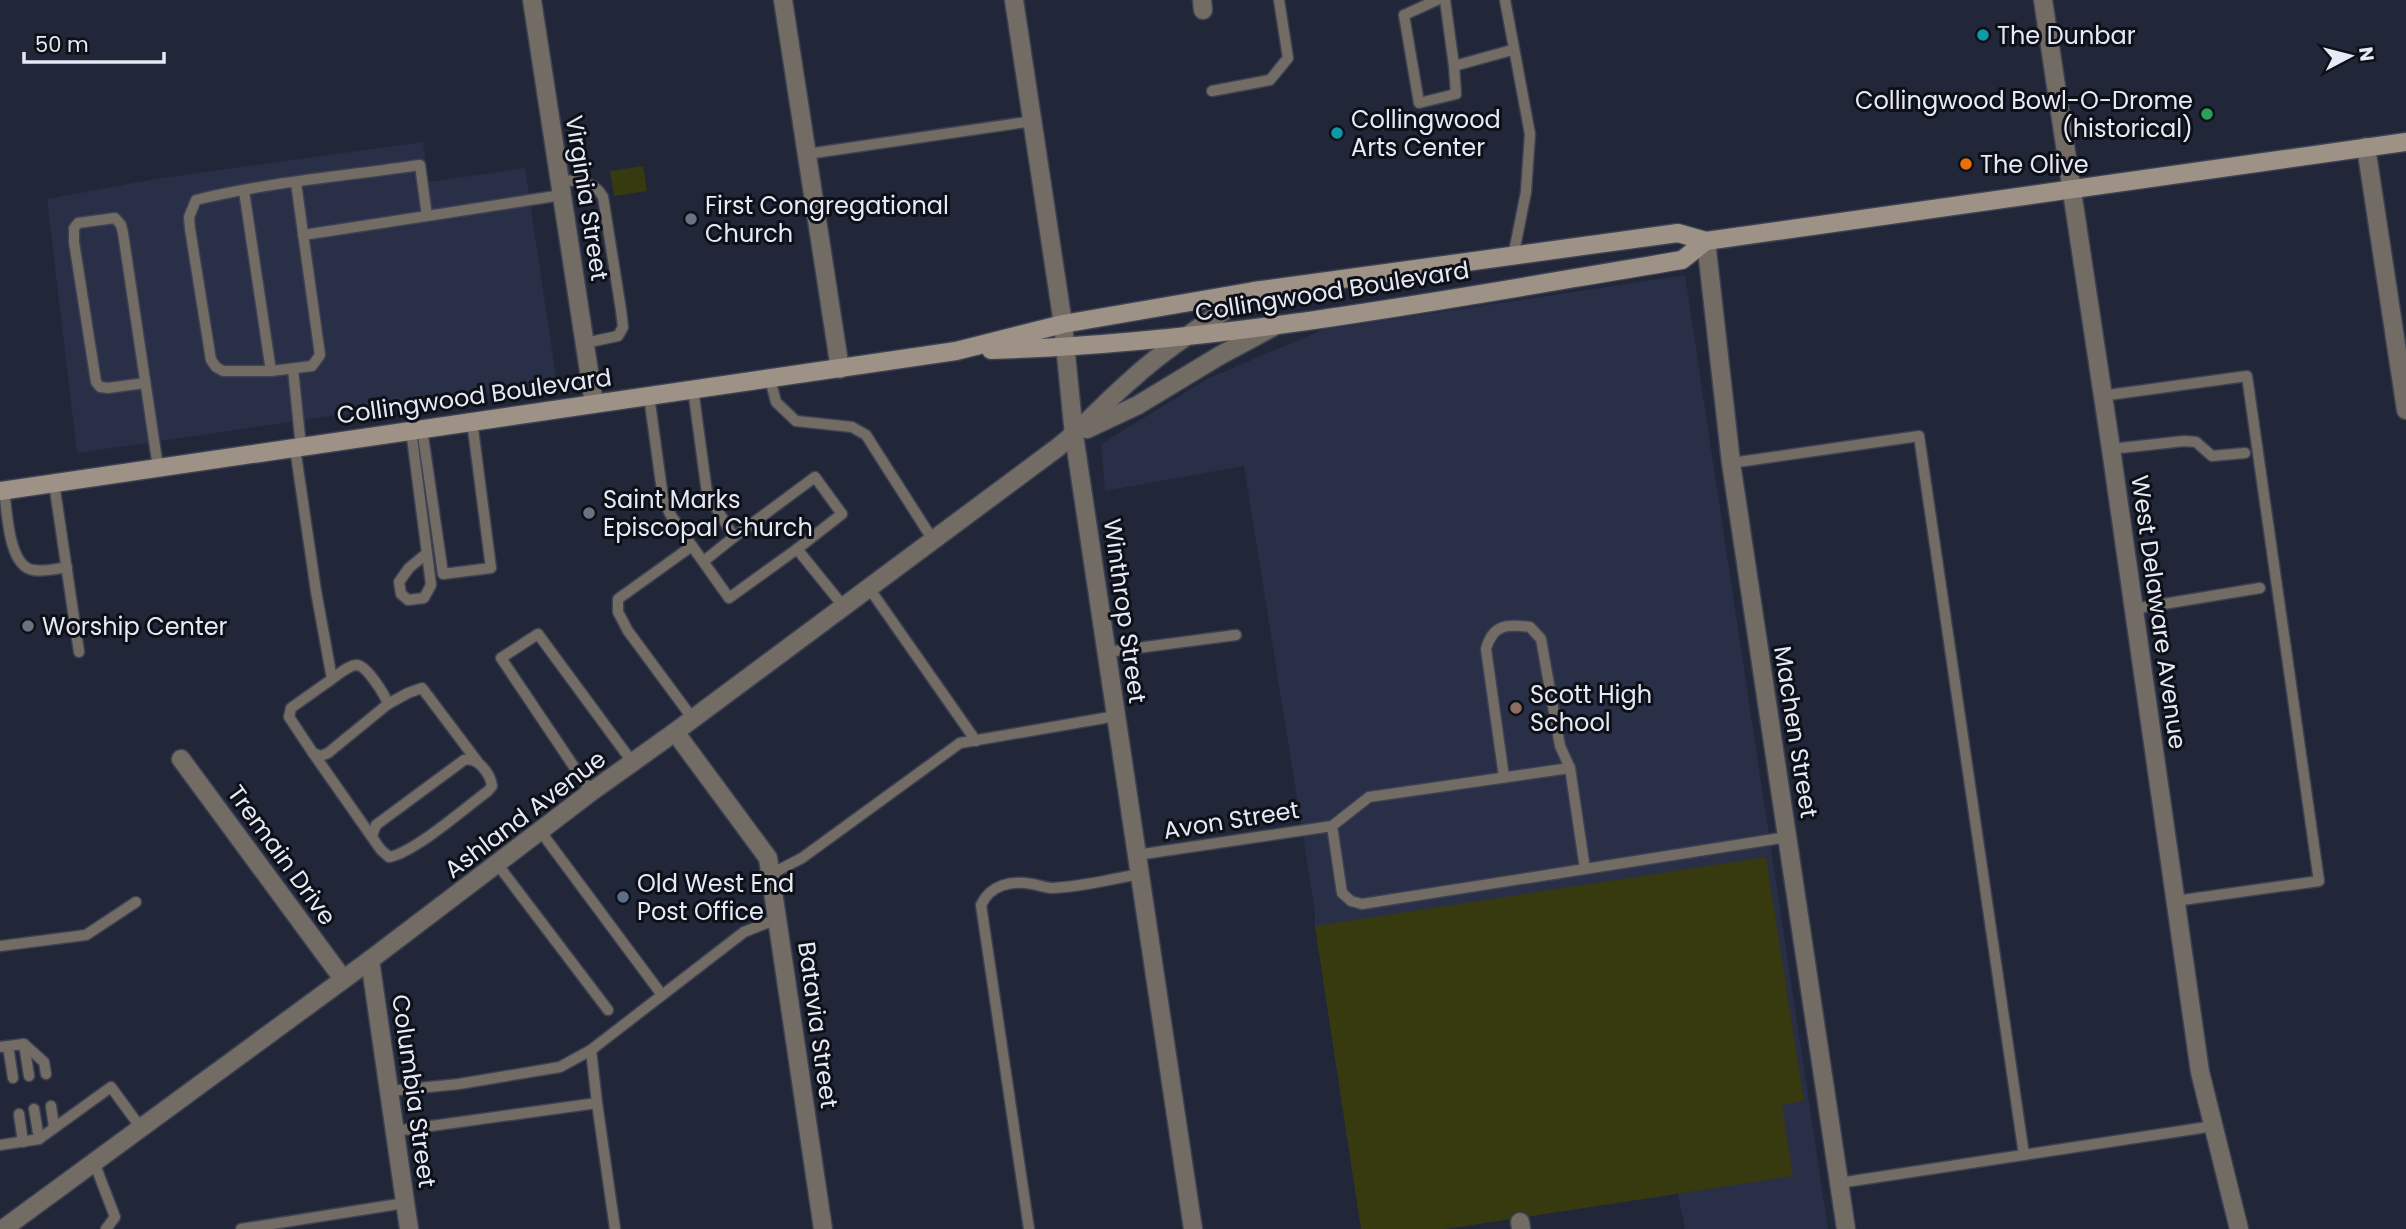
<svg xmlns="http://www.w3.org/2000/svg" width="2406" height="1229" font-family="Poppins,sans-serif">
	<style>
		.built { fill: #282f46 }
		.green { fill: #373a0e }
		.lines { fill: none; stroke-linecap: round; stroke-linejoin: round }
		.service-casing { stroke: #3d4253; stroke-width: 13 }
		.minor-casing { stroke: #3d4253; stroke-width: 21 }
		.tertiary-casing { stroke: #3d4253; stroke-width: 21 }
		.secondary-casing { stroke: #3d4253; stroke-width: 21 }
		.service { stroke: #736c64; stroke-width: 10 }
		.minor { stroke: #736c64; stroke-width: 18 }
		.tertiary { stroke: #736c64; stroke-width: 18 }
		.secondary { stroke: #9e9286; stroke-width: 18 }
		.culture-dot { fill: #0f9aa8; stroke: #0e1018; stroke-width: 2.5 }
		.leisure-dot { fill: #2e9e5b; stroke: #0e1018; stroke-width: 2.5 }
		.food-dot { fill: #e8710a; stroke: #0e1018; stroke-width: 2.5 }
		.worship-dot { fill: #6b7280; stroke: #0e1018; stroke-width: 2.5 }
		.education-dot { fill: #8d6e63; stroke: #0e1018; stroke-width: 2.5 }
		.service-dot { fill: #5c6f8a; stroke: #0e1018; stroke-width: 2.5 }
		.labels { text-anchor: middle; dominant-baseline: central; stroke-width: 6; stroke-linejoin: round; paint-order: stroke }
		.poi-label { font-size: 24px; fill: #e6eaf6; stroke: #0e1018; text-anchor: start }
		.street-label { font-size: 24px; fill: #e6eaf6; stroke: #0e1018 }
	</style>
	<rect width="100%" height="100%" fill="#212738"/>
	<g class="built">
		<path d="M423,142L428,182L525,168L557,383L77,453L47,199L155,179Z"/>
		<path d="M1685,275L1828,1229H1685L1678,1194L1445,1229H1361L1315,926V911L1244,466L1105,491L1101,444L1207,379L1322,330Z"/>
	</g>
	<g class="green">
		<path d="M643,166L647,191L614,196L610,171Z"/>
		<path d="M1766,857L1804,1101L1782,1105L1793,1176L1445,1229H1361L1315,926Z"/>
	</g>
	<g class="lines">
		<defs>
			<g id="service">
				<path d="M1437,0L1404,15L1419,103L1456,94L1454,66"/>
				<path d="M1445,0L1454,66L1512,50"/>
				<path d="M1505,0L1530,134L1526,192L1513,257"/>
				<path d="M1212,91L1270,80L1288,58L1279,0"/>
				<path d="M807,154L1033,121"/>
				<path d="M559,180C577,181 594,180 603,197L621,310L623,327L618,336L585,343"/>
				<path d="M296,183L320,355L312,366L271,371H223L216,367L211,360L190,229L189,217L196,200C269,182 345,176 420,165L427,216L562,195"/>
				<path d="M244,191L271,371"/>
				<path d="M303,235L427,216"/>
				<path d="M293,369L301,447"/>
				<path d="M770,379L776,402L796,421L852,427L866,435L933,540"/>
				<path d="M145,383L108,388L100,387L96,382L74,242V228L78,223L115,218L121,225L123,233C134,311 146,389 158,467"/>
				<path d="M693,389L707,493L734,537L815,477L842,514L797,549"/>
				<path d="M649,396L663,498L670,514L692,546"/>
				<path d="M2101,396L2247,376L2319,881L2175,901"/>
				<path d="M422,429L443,574L491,568L472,421"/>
				<path d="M411,430L427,553L409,568L399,582L401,594L408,600L424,598L431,585L427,553"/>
				<path d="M295,448L316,591L332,679C339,674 349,665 357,665C367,666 385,695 388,704L328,753L321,756L313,753L289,717L291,708L332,679"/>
				<path d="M2111,449L2184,441L2196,442L2212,456L2245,453"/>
				<path d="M1731,463L1919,436L2024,1155"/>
				<path d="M54,483L79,652"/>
				<path d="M4,490C7,510 8,566 33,570C44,572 56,569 67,567"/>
				<path d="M704,561L734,537"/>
				<path d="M869,588L976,741"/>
				<path d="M2133,609L2260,588"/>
				<path d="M1107,652L1236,635"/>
				<path d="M388,704L408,693L422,688L477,761"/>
				<path d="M693,719L628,631L618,612V599L692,546L729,598L797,549L844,607"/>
				<path d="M313,753L381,850L389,857C414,853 466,807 488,791L492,786C490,773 478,757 464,760L376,825L372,836"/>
				<path d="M1504,777L1486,649C1493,624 1507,624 1530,627L1541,639L1560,746L1570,768"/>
				<path d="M591,792L501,658L538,634L633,763"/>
				<path d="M1332,826L1342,893L1351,901L1362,904L1585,869"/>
				<path d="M541,832L662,995"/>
				<path d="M1137,855L1332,826L1369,797L1570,768L1585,869L1787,837"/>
				<path d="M498,865L608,1010"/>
				<path d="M771,874L802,858L960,743L1116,716"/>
				<path d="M0,946L86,935L136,902"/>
				<path d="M24,1044L44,1062L46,1074"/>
				<path d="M8,1046L13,1078"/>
				<path d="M0,1047L24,1044L29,1076"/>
				<path d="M591,1050L597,1103"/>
				<path d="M389,1091L459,1084L560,1067L591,1050L744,932L777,919"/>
				<path d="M51,1106L54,1127"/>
				<path d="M19,1114L23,1142"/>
				<path d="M395,1131L597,1103L615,1229"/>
				<path d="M39,1139L111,1087L141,1128"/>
				<path d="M0,1145L39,1139L34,1109"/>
				<path d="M94,1162L115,1217L106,1229"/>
				<path d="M1839,1183L2214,1126"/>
				<path d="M241,1229L405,1203"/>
				<path d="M1029,1229L981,905C990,885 1011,880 1032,884C1039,885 1046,888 1053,888C1081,887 1111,879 1140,874"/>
			</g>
			<g id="minor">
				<path d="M532,0L594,404"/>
				<path d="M783,0L840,369"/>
				<path d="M1014,0L1063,324L1074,435L1193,1229"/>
				<path d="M1202,0L1203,10"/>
				<path d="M2366,147L2406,410"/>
				<path d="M1706,241L1731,463L1846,1229"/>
				<path d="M675,732L768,858L823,1229"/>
				<path d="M181,759L343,979"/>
				<path d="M370,960L409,1229"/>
				<path d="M1520,1222L1521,1229"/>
			</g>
			<g id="tertiary">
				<path d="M2043,0L2111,449L2200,1072L2239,1229"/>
				<path d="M1087,429L1138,405L1219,356L1273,327"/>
				<path d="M3,1229L370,960L591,792L675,732L1057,448C1084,427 1106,401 1132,379C1169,345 1213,319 1254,291"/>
			</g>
			<g id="secondary">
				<path d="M991,350C1224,343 1452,298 1682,260L1706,241"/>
				<path d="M0,491L956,351L1063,324L1254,291L1678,233L1706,241L2406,142"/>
			</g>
		</defs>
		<use href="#service" class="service-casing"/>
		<use href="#minor" class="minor-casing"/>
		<use href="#tertiary" class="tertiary-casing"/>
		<use href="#secondary" class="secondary-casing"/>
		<use href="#service" class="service"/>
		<use href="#minor" class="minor"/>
		<use href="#tertiary" class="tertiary"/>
		<use href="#secondary" class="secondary"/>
	</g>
	<g class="culture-dot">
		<circle cx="1983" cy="35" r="7"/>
		<circle cx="1337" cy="133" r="7"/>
	</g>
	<circle class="leisure-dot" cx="2207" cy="114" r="7"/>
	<circle class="food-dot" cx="1966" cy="164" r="7"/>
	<g class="worship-dot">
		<circle cx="691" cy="219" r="7"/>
		<circle cx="589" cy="513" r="7"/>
		<circle cx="28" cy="626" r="7"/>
	</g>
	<circle class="education-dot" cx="1516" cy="708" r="7"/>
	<circle class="service-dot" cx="623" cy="897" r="7"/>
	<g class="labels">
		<g class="poi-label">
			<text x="1997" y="35">The Dunbar</text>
			<text x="2193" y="100" text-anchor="end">Collingwood Bowl-O-Drome<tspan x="2193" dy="28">(historical)</tspan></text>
			<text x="1351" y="119">Collingwood<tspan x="1351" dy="28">Arts Center</tspan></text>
			<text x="1980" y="164">The Olive</text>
			<text x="705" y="205">First Congregational<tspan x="705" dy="28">Church</tspan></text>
			<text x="603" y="499">Saint Marks<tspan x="603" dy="28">Episcopal Church</tspan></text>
			<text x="42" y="626">Worship Center</text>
			<text x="1530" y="694">Scott High<tspan x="1530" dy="28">School</tspan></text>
			<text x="637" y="883">Old West End<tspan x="637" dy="28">Post Office</tspan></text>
		</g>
		<g class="street-label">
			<text transform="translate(587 198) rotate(81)">Virginia Street</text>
			<text transform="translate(1332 291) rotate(-9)">Collingwood Boulevard</text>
			<text transform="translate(474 396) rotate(-8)">Collingwood Boulevard</text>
			<text transform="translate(1125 611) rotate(82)">Winthrop Street</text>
			<text transform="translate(2159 612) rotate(82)">West Delaware Avenue</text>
			<text transform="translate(1796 732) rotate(81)">Machen Street</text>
			<text transform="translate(525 814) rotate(-37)">Ashland Avenue</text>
			<text transform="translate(1231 820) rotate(-9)">Avon Street</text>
			<text transform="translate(282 855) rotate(54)">Tremain Drive</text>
			<text transform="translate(818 1025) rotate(82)">Batavia Street</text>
			<text transform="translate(414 1091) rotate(82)">Columbia Street</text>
		</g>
	</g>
	<g transform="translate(2350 56) rotate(83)" stroke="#0e1018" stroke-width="5" paint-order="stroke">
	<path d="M0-5L12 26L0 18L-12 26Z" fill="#e6eaf6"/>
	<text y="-10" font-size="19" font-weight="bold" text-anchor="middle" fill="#e6eaf6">N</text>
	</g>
	<path d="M24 52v10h140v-10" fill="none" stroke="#e6eaf6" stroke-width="3.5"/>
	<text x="35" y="52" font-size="21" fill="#e6eaf6" stroke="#0e1018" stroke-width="5" paint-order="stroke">50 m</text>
</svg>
